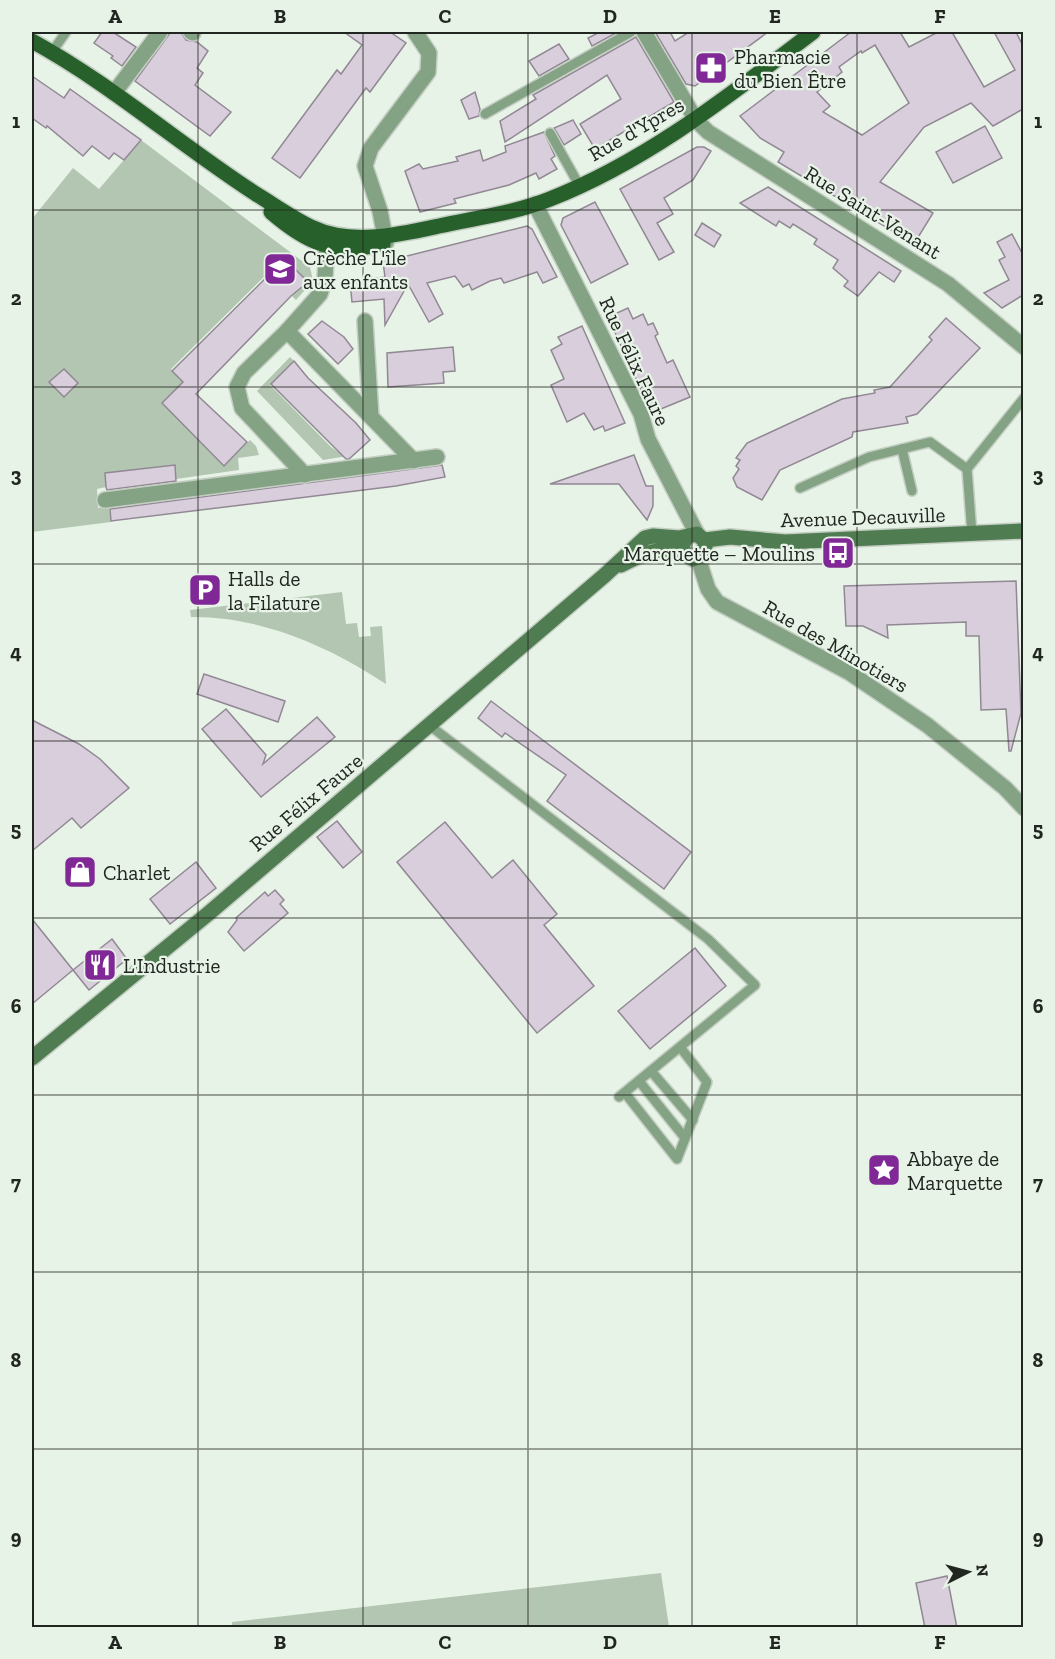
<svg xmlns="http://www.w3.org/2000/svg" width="1055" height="1659" font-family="'Zilla Slab',serif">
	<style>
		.green { fill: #b2c6b2 }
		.building { fill: #d9cfdc; stroke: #918894; stroke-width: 1.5; fill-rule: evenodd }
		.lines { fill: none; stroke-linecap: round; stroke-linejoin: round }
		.lane-casing { stroke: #c4cec3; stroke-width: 12 }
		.street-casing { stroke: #c4cec3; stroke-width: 18 }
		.secondary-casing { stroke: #c4cec3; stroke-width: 18 }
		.primary-casing { stroke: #c4cec3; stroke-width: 18 }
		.lane { stroke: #84a284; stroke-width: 9 }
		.street { stroke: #84a284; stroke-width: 15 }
		.secondary { stroke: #507c51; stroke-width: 15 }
		.primary { stroke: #28602c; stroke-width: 15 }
		.grid { fill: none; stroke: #222621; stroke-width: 1.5; stroke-opacity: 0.55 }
		.labels { text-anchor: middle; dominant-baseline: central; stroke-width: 4.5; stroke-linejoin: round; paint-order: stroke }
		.poi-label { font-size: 21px; fill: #222621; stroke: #e7f3e7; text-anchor: start }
		.street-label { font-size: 21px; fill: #222621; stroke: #e7f3e7 }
		.neatline { fill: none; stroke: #222621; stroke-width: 2 }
		.grid-label { font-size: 20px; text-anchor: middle; font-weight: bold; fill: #222621 }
	</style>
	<rect width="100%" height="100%" fill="#e7f3e7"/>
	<g class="green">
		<path d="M141,140L310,267L313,281L296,300L292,296L308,282L284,257L171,369L183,382L162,403L224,466L250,440L256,446L259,455L238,458L239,470L176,479L175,465L105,473L106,487L97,489L98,508L109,507L111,522L32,532V219L73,168L99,189Z"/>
		<path d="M290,357L294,361L270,385L331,447L341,454L358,452L354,455L323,460L257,391Z"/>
		<path d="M342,592L346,624L357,623L359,637L371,636L370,627L382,626L386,684C329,646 260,616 191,617L190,610Z"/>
		<path d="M661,1573L669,1627H232V1622Z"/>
	</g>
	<g class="building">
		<path d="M102,32H113L136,47L122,66L111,58L113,56L94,43Z"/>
		<path d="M344,32H390L406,43L370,92L366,88L300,178L272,158L337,70L341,74L362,45Z"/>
		<path d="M600,32H618L592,46L588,38Z"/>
		<path d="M655,32H670L675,41L689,32H768L695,86L686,84Z"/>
		<path d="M851,32H900L909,47L938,32H952L984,87L1015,70L994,32H1016L1023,46V109L993,126L971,103L924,127L880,182L933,213L914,244L778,162L784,152L760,138L740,116ZM875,45L909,103L862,135L823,112L830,106L817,92L842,72L839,67L861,51L862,53Z"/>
		<path d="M170,33L181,32L186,40L197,42L208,51L197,68L203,73L195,85L231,112L210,136L135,81Z"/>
		<path d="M636,37L674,102L595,149L580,124L621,99L607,75L505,142L500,121L536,99L533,95Z"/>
		<path d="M559,44L569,59L539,76L529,61Z"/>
		<path d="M32,76L64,98L70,89L141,140L124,160L114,153L109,159L92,146L83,156L47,126L46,128L32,118Z"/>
		<path d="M475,92L480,109L479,116L469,119L461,100Z"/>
		<path d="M573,120L581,134L564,145L554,128Z"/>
		<path d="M985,126L1002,158L953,183L936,152Z"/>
		<path d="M544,132L555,156L551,159L557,169L539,179L536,173L509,185L454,199L456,203L420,212L405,171L419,164L423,169L458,161L456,157L480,150L483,161L506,152L505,146Z"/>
		<path d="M697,147H704L711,151L693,180L664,198L673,214L657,223L674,252L659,260L620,189Z"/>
		<path d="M768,187L901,271L894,282L879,272L858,296L844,286L848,281L833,268L838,260L814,244L817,239L793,224L790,228L779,221L776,226L740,203Z"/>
		<path d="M595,202L628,264L591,283L561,225L563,218Z"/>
		<path d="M702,223L721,235L714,247L695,235Z"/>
		<path d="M527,226L532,229L557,277L543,283L537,272L504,283L501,278L490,281L472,290L469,284L463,287L455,276L427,283L443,314L429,322L408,284L385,325L384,299L352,302L350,282L385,277L383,262Z"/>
		<path d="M1012,234L1023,255V295L1002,308L984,293L1009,280L999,260L1005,257L997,242Z"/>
		<path d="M285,259L308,282L291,296L196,394L247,442L224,466L162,403L183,382L172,371Z"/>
		<path d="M628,308L633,319L643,314L648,325L653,323L658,334L655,336L667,363L673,360L690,397L656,411L652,403L648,405L608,317Z"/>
		<path d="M946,318L980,348L917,414L906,417L908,423L853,432L852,437L780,470L762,500L737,487L733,478L739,469L736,466L740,460L736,458L747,443L842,399L875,393L874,390L890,387L932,340L929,337Z"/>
		<path d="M322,321L344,337L353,349L338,364L308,334Z"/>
		<path d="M582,326L625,423L605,431L603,426L594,430L584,413L567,422L551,385L564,379L551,350L562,344L558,337Z"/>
		<path d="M453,347L455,371L443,372L444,383L388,387L387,353Z"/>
		<path d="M294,361L308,378L356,423L370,440L349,459H346L271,384Z"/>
		<path d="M64,369L78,383L64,397L49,382Z"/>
		<path d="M634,455L646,486H653V506L647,520L619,484H550Z"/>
		<path d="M175,465L176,481L107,490L106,487L105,473Z"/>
		<path d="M442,465L445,477L396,486L111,521L110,509Z"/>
		<path d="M1016,581L1021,713L1011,751H1009L1006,709L981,710L979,636H966V622L887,625L888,638L863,626H846L844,586Z"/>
		<path d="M204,674L285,701L278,722L197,694Z"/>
		<path d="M491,701L691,852L664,889L547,801L566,775L505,733L502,737L478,718Z"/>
		<path d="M226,709L266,755L263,764L317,717L335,737L261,797L202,729Z"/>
		<path d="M32,720L79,744L100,759L129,788L81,828L72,818L32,851Z"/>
		<path d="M337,821L362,852L343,868L317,837Z"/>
		<path d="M445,822L492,878L513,860L557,914L544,925L594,986L537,1033L397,862Z"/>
		<path d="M196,862L216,888L170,924L150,899Z"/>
		<path d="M275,890L284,900L280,904L288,913L244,951L228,932L237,920L236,918L265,892L268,896Z"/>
		<path d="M32,919L73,970L32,1004Z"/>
		<path d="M112,939L127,959L89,990L73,970Z"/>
		<path d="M695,948L726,986L650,1049L618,1011Z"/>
		<path d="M947,1576L957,1628H925L916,1583Z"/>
	</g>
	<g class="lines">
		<defs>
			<g id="lane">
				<path d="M52,52L66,32"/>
				<path d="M485,114L631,32"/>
				<path d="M550,133L579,185"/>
				<path d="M902,449L912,491"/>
				<path d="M967,469L972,534"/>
				<path d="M800,488L869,457L930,442L967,469L1024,398"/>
				<path d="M429,725L708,939L755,985L619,1097"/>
				<path d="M651,1071L693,1120"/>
				<path d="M639,1081L685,1138"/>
				<path d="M625,1093L677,1159L707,1082L680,1047"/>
			</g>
			<g id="street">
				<path d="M191,32L193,33"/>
				<path d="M644,32L696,120L708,132L948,284L1024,347"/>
				<path d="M114,93L160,32"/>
				<path d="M535,204L641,414L648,439L697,534"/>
				<path d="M386,243L380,211L365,166L371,148L428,72L429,53L415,32"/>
				<path d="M365,321L371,417"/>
				<path d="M287,331L414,461"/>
				<path d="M305,475L242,408L237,387L244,373L287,331L320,294L325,279L327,234"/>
				<path d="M105,500L437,457"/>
				<path d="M698,558L708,589L717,602L850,673L927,725L1005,788L1024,808"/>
			</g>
			<g id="secondary">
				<path d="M705,540L730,537L785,542L1024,531"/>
				<path d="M621,565C639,555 663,545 684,552"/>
				<path d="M32,1058L209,913L605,575L645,538L653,536L679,538L697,534L706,542L703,555L693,559L685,554L682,546L686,538"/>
			</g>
			<g id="primary">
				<path d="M32,41C111,84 180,145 256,194C274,205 292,218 311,227C351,246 398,235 439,226C475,218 515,213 550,199C647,161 730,95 813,32"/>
				<path d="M271,212C308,244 334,255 383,244"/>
			</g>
		</defs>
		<use href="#lane" class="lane-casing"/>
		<use href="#street" class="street-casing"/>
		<use href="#secondary" class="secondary-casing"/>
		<use href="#primary" class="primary-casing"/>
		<use href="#lane" class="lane"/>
		<use href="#street" class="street"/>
		<use href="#secondary" class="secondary"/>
		<use href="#primary" class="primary"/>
	</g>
	<path class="grid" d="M198,32V1628M363,32V1628M528,32V1628M692,32V1628M857,32V1628M32,210H1024M32,387H1024M32,564H1024M32,741H1024M32,918H1024M32,1095H1024M32,1272H1024M32,1449H1024"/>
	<defs>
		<symbol id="pharmacy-square" viewBox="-11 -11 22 22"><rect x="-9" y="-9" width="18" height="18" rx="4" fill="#7f2896" stroke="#e7f3e7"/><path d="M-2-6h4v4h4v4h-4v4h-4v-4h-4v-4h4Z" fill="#fff"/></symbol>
		<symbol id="school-square" viewBox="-11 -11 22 22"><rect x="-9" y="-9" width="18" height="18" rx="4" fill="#7f2896" stroke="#e7f3e7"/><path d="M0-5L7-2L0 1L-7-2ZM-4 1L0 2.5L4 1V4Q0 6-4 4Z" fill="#fff"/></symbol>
		<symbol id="bus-square" viewBox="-11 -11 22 22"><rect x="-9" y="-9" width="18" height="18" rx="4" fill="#7f2896" stroke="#e7f3e7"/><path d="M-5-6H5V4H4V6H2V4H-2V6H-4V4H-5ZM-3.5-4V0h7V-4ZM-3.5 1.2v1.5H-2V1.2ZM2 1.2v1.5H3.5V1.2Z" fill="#fff"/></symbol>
		<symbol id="parking-square" viewBox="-11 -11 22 22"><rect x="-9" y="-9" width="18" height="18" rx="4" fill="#7f2896" stroke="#e7f3e7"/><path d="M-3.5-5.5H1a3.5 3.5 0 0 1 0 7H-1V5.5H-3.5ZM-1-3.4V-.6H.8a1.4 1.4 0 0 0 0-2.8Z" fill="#fff"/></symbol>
		<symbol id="shop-square" viewBox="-11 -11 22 22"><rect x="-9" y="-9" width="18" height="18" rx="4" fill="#7f2896" stroke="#e7f3e7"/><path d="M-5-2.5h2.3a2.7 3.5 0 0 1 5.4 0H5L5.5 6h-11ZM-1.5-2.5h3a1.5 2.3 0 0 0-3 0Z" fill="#fff"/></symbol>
		<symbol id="restaurant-square" viewBox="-11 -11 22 22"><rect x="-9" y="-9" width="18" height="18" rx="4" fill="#7f2896" stroke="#e7f3e7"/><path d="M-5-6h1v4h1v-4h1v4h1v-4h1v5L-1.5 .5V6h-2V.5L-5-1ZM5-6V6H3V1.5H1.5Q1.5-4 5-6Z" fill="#fff"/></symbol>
		<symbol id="sight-square" viewBox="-11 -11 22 22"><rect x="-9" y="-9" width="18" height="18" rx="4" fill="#7f2896" stroke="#e7f3e7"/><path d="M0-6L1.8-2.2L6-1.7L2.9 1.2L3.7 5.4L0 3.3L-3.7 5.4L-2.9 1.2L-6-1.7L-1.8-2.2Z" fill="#fff"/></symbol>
	</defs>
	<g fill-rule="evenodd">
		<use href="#pharmacy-square" x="692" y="49" width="38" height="38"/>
		<use href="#school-square" x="261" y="250" width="38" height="38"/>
		<use href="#bus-square" x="819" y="534" width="38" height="38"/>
		<use href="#parking-square" x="186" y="571" width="38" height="38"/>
		<use href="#shop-square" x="61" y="853" width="38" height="38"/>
		<use href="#restaurant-square" x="81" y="946" width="38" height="38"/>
		<use href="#sight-square" x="865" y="1151" width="38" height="38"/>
	</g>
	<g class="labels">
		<g class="poi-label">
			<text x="734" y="56">Pharmacie<tspan x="734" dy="24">du Bien Être</tspan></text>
			<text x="303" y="257">Crèche L'île<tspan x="303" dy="24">aux enfants</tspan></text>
			<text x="815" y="553" text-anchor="end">Marquette – Moulins</text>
			<text x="228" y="578">Halls de<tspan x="228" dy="24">la Filature</tspan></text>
			<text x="103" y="872">Charlet</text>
			<text x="123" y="965">L'Industrie</text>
			<text x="907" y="1158">Abbaye de<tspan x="907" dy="24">Marquette</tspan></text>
		</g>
		<g class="street-label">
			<text transform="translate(636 129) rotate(-30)">Rue d'Ypres</text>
			<text transform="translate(873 212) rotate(32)">Rue Saint-Venant</text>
			<text transform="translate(635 361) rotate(65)">Rue Félix Faure</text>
			<text transform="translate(863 517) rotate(-2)">Avenue Decauville</text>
			<text transform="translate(836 646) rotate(30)">Rue des Minotiers</text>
			<text transform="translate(306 802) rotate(-40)">Rue Félix Faure</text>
		</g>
	</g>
	<rect width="1055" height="1659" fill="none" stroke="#e7f3e7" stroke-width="66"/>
	<g transform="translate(968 1572) rotate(84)" stroke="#e7f3e7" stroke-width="4.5" paint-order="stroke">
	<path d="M0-4.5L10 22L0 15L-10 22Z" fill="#222621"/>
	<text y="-9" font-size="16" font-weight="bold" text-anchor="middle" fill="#222621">N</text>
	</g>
	<rect x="33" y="33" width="989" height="1593" class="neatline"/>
	<g class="grid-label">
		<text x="115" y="23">A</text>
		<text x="280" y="23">B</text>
		<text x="445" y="23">C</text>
		<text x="610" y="23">D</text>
		<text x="775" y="23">E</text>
		<text x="940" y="23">F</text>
		<text x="16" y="128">1</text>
		<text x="1038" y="128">1</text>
		<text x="16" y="305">2</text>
		<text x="1038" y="305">2</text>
		<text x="16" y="482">3</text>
		<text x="1038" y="482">3</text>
		<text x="16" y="659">4</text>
		<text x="1038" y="659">4</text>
		<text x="16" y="836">5</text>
		<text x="1038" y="836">5</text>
		<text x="16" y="1013">6</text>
		<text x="1038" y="1013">6</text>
		<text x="16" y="1190">7</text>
		<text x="1038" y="1190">7</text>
		<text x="16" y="1367">8</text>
		<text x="1038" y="1367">8</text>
		<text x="16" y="1544">9</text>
		<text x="1038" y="1544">9</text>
		<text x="115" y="1649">A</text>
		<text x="280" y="1649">B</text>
		<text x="445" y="1649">C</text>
		<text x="610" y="1649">D</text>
		<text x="775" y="1649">E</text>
		<text x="940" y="1649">F</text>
	</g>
</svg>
